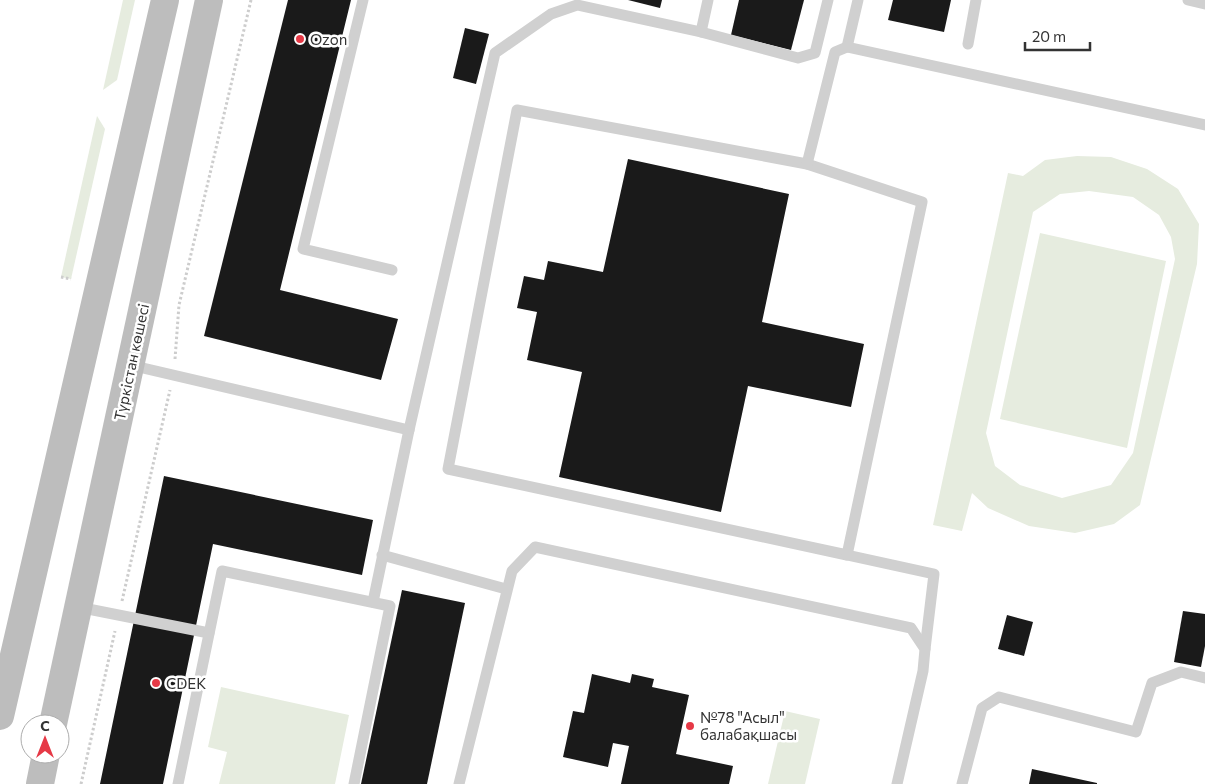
<svg xmlns="http://www.w3.org/2000/svg" width="1205" height="784" font-family="Commissioner,sans-serif">
	<style>
		.green { fill: #e6ecdf; fill-rule: evenodd }
		.building { fill: #1a1a1a }
		.lines { fill: none; stroke-linecap: round; stroke-linejoin: round }
		.path { stroke: #cdcdcd; stroke-width: 3; stroke-dasharray: 2.5 2.5; stroke-linecap: butt }
		.lane { stroke: #d0d0d0; stroke-width: 11 }
		.secondary { stroke: #bdbdbd; stroke-width: 28 }
		.poi-dot { fill: #e63946; stroke: #fff; stroke-width: 2 }
		.labels { text-anchor: middle; dominant-baseline: central; stroke-width: 5; stroke-linejoin: round; paint-order: stroke }
		.poi-label { font-size: 15px; fill: #333; stroke: #fff; text-anchor: start }
		.street-label { font-size: 15px; fill: #333; stroke: #fff }
	</style>
	<rect width="100%" height="100%" fill="#fff"/>
	<g class="green">
		<path d="M123,0H135L117,80L103,90Z"/>
		<path d="M97,116L105,129L71,279L61,277Z"/>
		<path d="M1077,156L1111,157L1147,169L1178,189L1199,224L1197,264L1140,505L1114,524L1075,533L1029,526L988,508L972,493L962,531L933,525L1008,173L1023,176L1045,160ZM1089,191L1133,197L1159,215L1171,237L1175,259L1133,453L1111,485L1062,498L1020,485L995,466L986,433L1033,212L1060,194Z"/>
		<path d="M1040,233L1166,261L1127,448L1000,419Z"/>
		<path d="M221,687L349,715L335,784H219L227,752L208,747Z"/>
		<path d="M785,711L820,719L805,784H768Z"/>
	</g>
	<g class="building">
		<path d="M288,0H351L280,290L398,319L381,380L204,336Z"/>
		<path d="M628,0H662L660,8Z"/>
		<path d="M739,0H804L791,50L731,35Z"/>
		<path d="M893,0H951L944,32L888,20Z"/>
		<path d="M465,28L489,34L476,84L453,78Z"/>
		<path d="M628,159L789,194L762,322L864,344L851,407L748,386L721,512L559,477L582,372L527,360L537,312L517,308L524,276L544,280L548,261L603,272Z"/>
		<path d="M164,476L373,520L362,575L213,544L163,784H100Z"/>
		<path d="M402,590L465,603L427,784H361Z"/>
		<path d="M1183,611L1205,614V646L1201,667L1174,662Z"/>
		<path d="M1007,615L1033,622L1024,656L998,649Z"/>
		<path d="M592,674L630,683L632,674L654,679L652,687L689,695L676,754L733,766L729,784H621L629,746L613,743L608,767L563,757L573,711L584,713Z"/>
		<path d="M1032,769L1097,783V784H1029Z"/>
	</g>
	<g class="lines">
		<g class="path">
			<path d="M61,277L71,279"/>
			<path d="M175,359L179,305L251,0"/>
			<path d="M122,601L170,390"/>
			<path d="M81,784L115,631"/>
		</g>
		<g class="lane">
			<path d="M363,0L303,249L392,270"/>
			<path d="M1188,0L1205,4"/>
			<path d="M701,32L708,0"/>
			<path d="M968,44L976,0"/>
			<path d="M847,47L858,0"/>
			<path d="M517,110L807,164L922,202L847,555L448,469Z"/>
			<path d="M807,164L835,52L847,47L1205,125"/>
			<path d="M130,365L409,430L495,53L551,14L577,5L701,32L798,58L815,53L828,0"/>
			<path d="M382,555L506,589"/>
			<path d="M847,555L934,574L925,649"/>
			<path d="M373,602L409,430"/>
			<path d="M78,607L209,633"/>
			<path d="M178,784L222,571L390,606L354,784"/>
			<path d="M459,784L512,571L535,547L911,628L925,649L923,671L897,784"/>
			<path d="M962,784L982,708L999,697L1136,732L1152,683L1181,672L1205,678"/>
		</g>
		<g class="secondary">
			<path d="M0,716L165,0"/>
			<path d="M53,724L209,0"/>
			<path d="M40,784L46,754"/>
		</g>
	</g>
	<g class="poi-dot">
		<circle cx="300" cy="39" r="5"/>
		<circle cx="156" cy="683" r="5"/>
		<circle cx="690" cy="726" r="5"/>
	</g>
	<g class="labels">
		<g class="poi-label">
			<text x="310" y="39">Ozon</text>
			<text x="166" y="683">CDEK</text>
			<text x="700" y="717">№78 "Асыл"<tspan x="700" dy="17">балабақшасы</tspan></text>
		</g>
		<g class="street-label">
			<text transform="translate(131 362) rotate(-78)">Түркістан көшесі</text>
		</g>
	</g>
	<g transform="translate(45 739)"><circle r="24" fill="#ffffff" stroke="#adadad"/>
	<path d="M0-4L9 19L0 12L-9 19Z" fill="#e63946"/>
	<text y="-8" font-size="14" font-weight="bold" text-anchor="middle" fill="#333333">С</text>
	</g>
	<path d="M1025 42v8h65v-8" fill="none" stroke="#333333" stroke-width="2.5"/>
	<text x="1032" y="42" font-size="15" fill="#333333" stroke="#ffffff" stroke-width="4" paint-order="stroke">20 m</text>
</svg>
